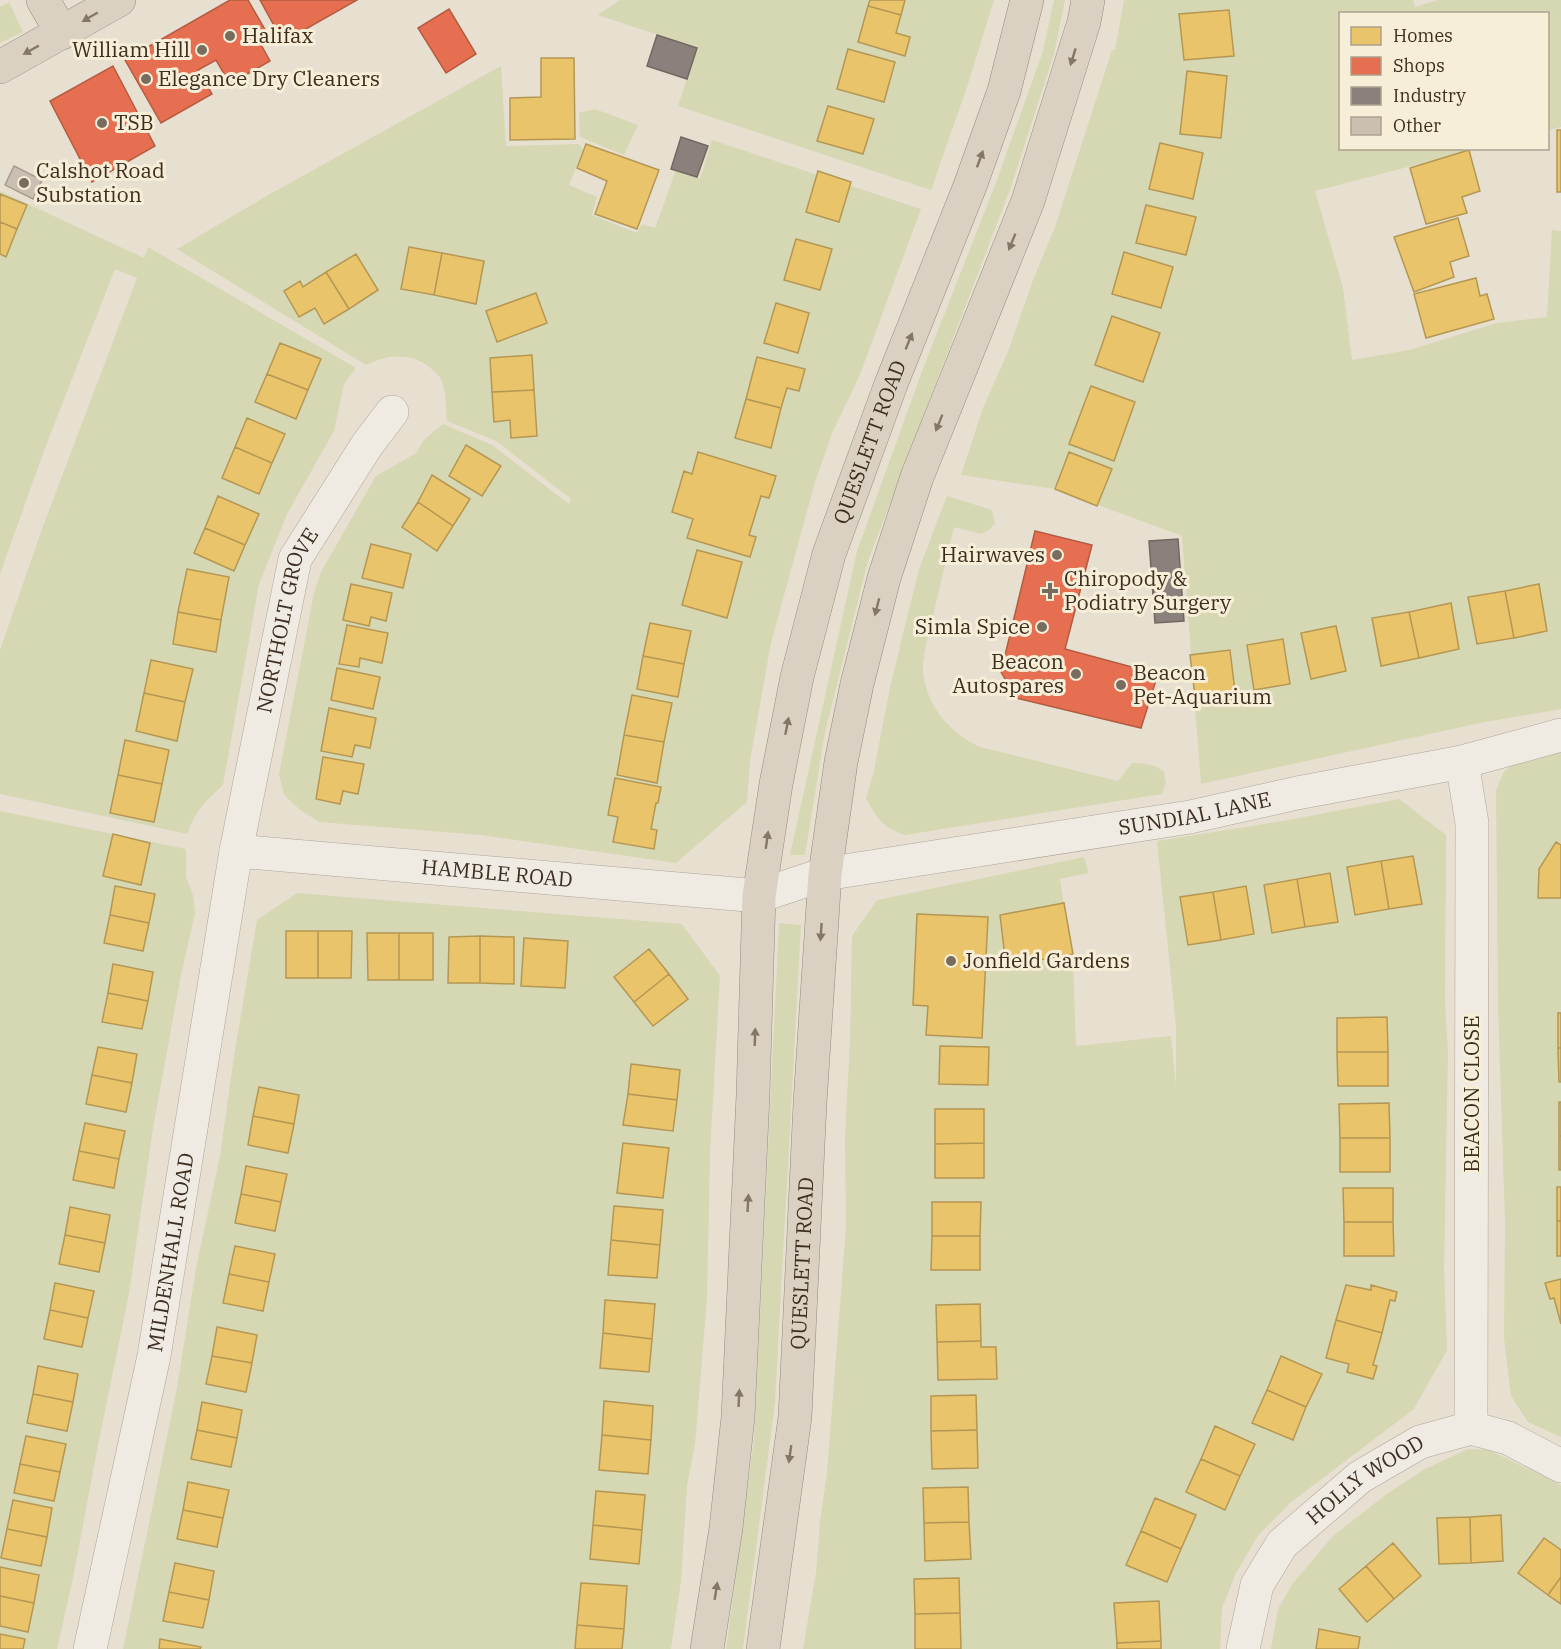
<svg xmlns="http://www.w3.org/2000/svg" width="1561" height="1649" font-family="'IBM Plex Serif',serif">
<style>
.green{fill:#d6d7b3}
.homes{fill:#e9c46a;stroke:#b59754;stroke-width:1.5}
.shops{fill:#e76f51;stroke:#b45c42;stroke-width:1.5}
.industry{fill:#8a817c;stroke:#736860;stroke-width:1.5}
.building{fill:#cbbfb2;stroke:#a89c90;stroke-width:1.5}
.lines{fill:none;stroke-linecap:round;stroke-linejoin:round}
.street-casing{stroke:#ada599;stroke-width:34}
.highway-casing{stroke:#928b80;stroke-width:34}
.street{stroke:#efebe3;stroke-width:33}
.highway{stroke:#dad1c2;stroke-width:33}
.oneway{fill:#847769}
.poi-dot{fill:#786c5e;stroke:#f7eed8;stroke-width:2}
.labels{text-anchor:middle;stroke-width:6;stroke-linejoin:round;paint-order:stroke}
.poi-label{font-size:21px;fill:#3d2e20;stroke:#f7eed8;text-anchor:start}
.street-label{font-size:21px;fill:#3d2e20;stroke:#f7eed8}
</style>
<rect width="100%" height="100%" fill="#e7e0d1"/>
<path class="green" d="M620 0H994L967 87 931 190 678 106 697 48 598 15Z
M1054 0H1065L1054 54 1011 187 868 561 825 732 805 855H790L857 551 924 366 997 180 1043 51Z
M1124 0H1413L1415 7 1438 0H1561V127L1548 130V14H1340V148L1477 149 1315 191 1343 288 1352 360 1409 350 1497 323 1547 317 1552 230 1561 231V709L1480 723 1201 784 1182 536 1055 489 961 475 983 408 1009 349 1033 280 1055 227 1112 50H1115Z
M9 2 23 32 0 43V7Z
M501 66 506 146 579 144 583 150 569 185 597 197 592 215 637 233 642 224 655 228 676 170 700 179 712 140 921 209 859 377 833 431 815 482 771 643 750 761 747 802 676 863 480 835 319 822 299 809 284 795 279 774 314 593 321 572 376 476 416 453 424 440 443 424 492 445 569 504 571 499 496 441 447 421C446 409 446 396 443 384 441 376 434 371 428 366 408 352 387 355 366 365L177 249 270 194Z
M595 109 638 125 624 155 580 137 579 113Z
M0 191 144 258 148 247 356 368 344 384 334 431 287 514 259 584 223 785C208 799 192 814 188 834L0 794V650L42 529 137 278 115 269 45 448 0 574Z
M947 496 992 510 995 523 989 530 981 534 954 527C947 556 940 586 933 616 929 636 920 659 924 679 930 711 953 734 980 747L1118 781 1132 763C1144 763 1153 764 1164 771L1166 783 1162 794 905 835C882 827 877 819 866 798L873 775 891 683 919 569Z
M1561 751V1437L1528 1422 1511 1396 1504 1339 1505 1221 1498 1005 1496 791 1503 773 1519 758Z
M1399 799 1446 835 1445 1003 1448 1051 1444 1270 1447 1350 1414 1409 1290 1503 1258 1536 1236 1573 1222 1608 1220 1649H803L816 1572 820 1521 827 1473 846 1227 845 1138 850 1040 852 936 877 900 1084 857 1089 873 1060 879 1073 963 1076 1046 1171 1036 1176 1086V1027L1157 841 1283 821Z
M0 811 186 849V877L193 895 195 913 181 975 153 1128 129 1294 98 1445 73 1578 57 1649H0Z
M297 893 682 924 720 976 710 1153 707 1299 695 1444 687 1486 681 1581 671 1649H123L177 1388 196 1268 220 1156 234 1056 257 920Z
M779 923 801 925 775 1402 743 1649H726L754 1439Z
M1468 1449 1489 1450 1561 1485V1649H1271L1278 1609 1293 1583 1333 1536 1388 1493 1425 1469Z"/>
<path class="homes" d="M870 0H905L901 15 868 6Z
M868 6 901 15 896 33 910 37 905 56 858 42Z
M1229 10 1234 56 1184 60 1179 14Z
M848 49 895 62 884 102 837 89Z
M541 58H574L575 139 510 140V98L541 97Z
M1187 71 1227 76 1221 138 1180 134Z
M828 106 874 119 863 154 817 141Z
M1557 130H1561V192H1557Z
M1160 143 1203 153 1193 199 1149 189Z
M586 144 659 170 637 229 595 214 607 181 577 168Z
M1469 150 1480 191 1462 197 1467 213 1426 224 1410 168Z
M818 171 851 182 839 222 806 212Z
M0 194 27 205 17 229 0 222Z
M1146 205 1196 217 1186 255 1136 243Z
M1458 218 1469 256 1450 262 1454 277 1414 292 1394 237Z
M0 222 17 229 6 257 0 254Z
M796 239 832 249 820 290 784 280Z
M409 247 442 253 434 295 401 289Z
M1124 252 1173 267 1161 308 1112 294Z
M442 253 484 261 476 304 434 295Z
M356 254 378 290 349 309 326 272Z
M326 272 349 309 324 324 315 308 299 317 284 291 300 281 303 287Z
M1476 278 1480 296 1487 294 1494 319 1426 338 1414 294Z
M536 293 547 323 497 342 486 311Z
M776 303 809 313 798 353 764 343Z
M1112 316 1160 333 1143 382 1095 365Z
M280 343 321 359 308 390 267 374Z
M532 355 534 390 492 392 490 358Z
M757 357 805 369 799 391 787 388 781 408 746 399Z
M267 374 308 390 296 419 255 402Z
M1091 386 1135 402 1114 461 1069 444Z
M534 390 537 436 511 438 510 420 494 422 492 392Z
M746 399 781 408 771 448 735 438Z
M247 418 285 434 272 463 235 447Z
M466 445 501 466 482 496 449 476Z
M235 447 272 463 259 494 222 478Z
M698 452 776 476 769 498 761 496 749 535 756 537 750 557 687 538 693 519 672 512 684 471 692 474Z
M1069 452 1112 469 1097 506 1055 489Z
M432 475 470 499 453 526 418 502Z
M218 496 259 514 245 545 205 528Z
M418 502 453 526 437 551 402 527Z
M205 528 245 545 234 571 194 553Z
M371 544 411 554 403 588 362 578Z
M697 550 742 562 727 618 682 605Z
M187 569 229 577 221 620 178 612Z
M351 584 392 593 386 621 371 617 369 626 343 620Z
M1539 584 1547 631 1514 638 1505 591Z
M1505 591 1514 638 1477 644 1468 597Z
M1451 603 1459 649 1419 658 1409 612Z
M178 612 221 620 216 652 173 644Z
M1409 612 1419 658 1381 666 1372 618Z
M650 623 691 631 684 664 643 656Z
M347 625 388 633 382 663 360 658 359 667 339 664Z
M1336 626 1346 671 1311 679 1301 633Z
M1283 639 1290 684 1254 690 1247 645Z
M1230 650 1236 700 1196 705 1190 655Z
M643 656 684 664 678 697 637 689Z
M151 660 193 669 185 702 144 693Z
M337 668 380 677 373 709 331 700Z
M144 693 185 702 177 741 136 731Z
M632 695 672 703 664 742 624 735Z
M329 708 376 718 370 748 355 745 352 757 321 751Z
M624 735 664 742 657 783 617 775Z
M125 740 169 750 162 784 118 775Z
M323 757 364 764 358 794 343 791 340 804 316 799Z
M118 775 162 784 154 822 110 813Z
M615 778 661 787 658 803H656L651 829 657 830 654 849 613 842 618 817 608 815Z
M113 834 150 843 141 885 103 876Z
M1556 842 1561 845V898H1538L1539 869Z
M1413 856 1422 904 1389 909 1381 861Z
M1381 861 1389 909 1355 915 1347 867Z
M1330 873 1338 922 1305 927 1297 879Z
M1297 879 1305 927 1272 933 1264 885Z
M115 886 155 894 149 923 110 915Z
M1246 886 1254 934 1221 940 1213 892Z
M1213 892 1221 940 1188 945 1180 897Z
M1064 903 1073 954 1006 966 1000 915Z
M917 914 988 917 982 1038 926 1035 928 1006 913 1005Z
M110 915 149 923 143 951 104 943Z
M286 931H318V978H286Z
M318 931H352L351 978H318Z
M367 933H399V980H368Z
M399 933H433V980H399Z
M480 936V983H448L449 937Z
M480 936 514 937V984L480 983Z
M524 938 568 941 565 988 521 986Z
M649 949 669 974 634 1002 614 977Z
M113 964 153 972 148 1001 108 993Z
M669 974 688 999 653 1026 634 1002Z
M108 993 148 1001 142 1029 102 1022Z
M1558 1013H1561V1048H1558Z
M1387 1017 1388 1052H1337V1018Z
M940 1046 989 1047 988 1085 939 1084Z
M98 1047 137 1054 132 1083 92 1075Z
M1558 1048H1561V1082H1559Z
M1337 1052H1388V1086H1338Z
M631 1064 680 1070 677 1100 628 1094Z
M92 1075 132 1083 126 1112 86 1104Z
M259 1087 299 1095 294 1124 253 1116Z
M628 1094 677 1100 673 1131 623 1125Z
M1559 1102H1561V1136H1559Z
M1389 1103 1390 1138H1340L1339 1104Z
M935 1109H984V1143L935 1144Z
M253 1116 294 1124 288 1153 248 1145Z
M85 1123 125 1131 119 1159 79 1151Z
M1559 1136H1561V1170H1559Z
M1340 1138H1390V1172H1340Z
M623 1143 669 1148 663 1198 617 1193Z
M984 1143V1178H935V1144Z
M79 1151 119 1159 114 1188 73 1180Z
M246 1166 287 1174 281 1202 241 1194Z
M1557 1187H1561V1221H1557Z
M1343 1188H1393V1222H1344Z
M241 1194 281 1202 275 1231 235 1223Z
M932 1202H981L980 1236H932Z
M614 1206 663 1210 660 1245 611 1240Z
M70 1207 110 1215 105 1243 65 1235Z
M1557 1221H1561V1256H1557Z
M1344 1222H1393L1394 1256H1344Z
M65 1235 105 1243 99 1272 59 1264Z
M932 1236H980V1270H931Z
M611 1240 660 1245 657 1278 608 1275Z
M235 1246 275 1254 269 1282 229 1274Z
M229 1274 269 1282 263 1311 223 1303Z
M1561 1279V1324L1554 1298 1550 1299 1545 1283Z
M55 1283 94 1291 88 1318 50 1310Z
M1346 1285 1371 1290V1285L1397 1292 1395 1301 1390 1300 1382 1333 1336 1320Z
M605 1300 655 1304 652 1339 603 1333Z
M980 1304 981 1341 937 1342 936 1305Z
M50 1310 88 1318 82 1347 44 1339Z
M1336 1320 1382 1333 1373 1365 1377 1366 1373 1379 1347 1372 1349 1364 1326 1358Z
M217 1327 257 1335 252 1363 212 1356Z
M603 1333 652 1339 649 1372 600 1368Z
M981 1341V1347H996L997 1379 938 1380 937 1342Z
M212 1356 252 1363 246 1392 206 1384Z
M1281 1356 1322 1374 1306 1407 1267 1390Z
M38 1366 78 1374 73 1402 33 1394Z
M1267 1390 1306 1407 1293 1440 1252 1423Z
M33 1394 73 1402 67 1431 27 1423Z
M976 1395 977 1430 931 1431V1396Z
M604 1401 653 1406 651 1440 602 1435Z
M202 1402 242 1410 237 1438 197 1430Z
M1215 1426 1255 1444 1240 1476 1201 1459Z
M197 1430 237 1438 231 1467 191 1459Z
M977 1430 978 1468 932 1469 931 1431Z
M602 1435 651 1440 648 1474 599 1470Z
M26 1436 66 1444 60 1472 20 1464Z
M1201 1459 1240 1476 1225 1510 1186 1492Z
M20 1464 60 1472 54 1501 14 1493Z
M188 1482 229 1490 223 1518 183 1510Z
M968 1487 969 1522 924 1523 923 1488Z
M596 1491 645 1495 642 1530 593 1525Z
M1155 1498 1196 1515 1181 1549 1141 1531Z
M13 1500 52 1508 47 1537 7 1529Z
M183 1510 223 1518 217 1547 177 1539Z
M1501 1515 1503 1561 1471 1563 1470 1517Z
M1470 1517 1471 1563 1439 1564 1437 1518Z
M969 1522 971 1559 925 1561 924 1523Z
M593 1525 642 1530 639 1564 590 1559Z
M7 1529 47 1537 41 1566 1 1558Z
M1141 1531 1181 1549 1167 1582 1126 1565Z
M1544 1538 1561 1550V1577L1548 1595 1518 1573Z
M1393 1543 1421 1576 1394 1599 1366 1566Z
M175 1563 214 1571 209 1600 169 1592Z
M1366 1566 1394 1599 1367 1622 1339 1589Z
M0 1567 39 1575 34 1603 0 1596Z
M1561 1577V1604L1548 1595Z
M959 1578 960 1613 915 1614 914 1579Z
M581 1583 627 1586 624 1629 577 1625Z
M169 1592 209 1600 203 1628 163 1621Z
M0 1596 34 1603 28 1632 0 1626Z
M1159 1601 1161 1641 1117 1643 1114 1603Z
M960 1613 961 1649H915V1614Z
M577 1625 624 1629 622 1649H575Z
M1319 1629 1360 1637 1358 1649H1316Z
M0 1634 25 1639 23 1649H0Z
M160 1639 201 1647 200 1649H159Z
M1161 1641V1649H1117V1643Z"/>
<path class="shops" d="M230 0H248L267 33 258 39 270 61 230 84 216 60 198 70 212 94 161 123 125 60Z
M260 0H357L283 42Z
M449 9 476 54 446 73 418 28Z
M113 66 155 146 92 182 50 101Z
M1035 531 1092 545 1065 649 1158 674 1141 728 1016 698 1001 672Z"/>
<path class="industry" d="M657 35 697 48 687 79 647 66Z
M681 137 708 146 697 177 671 169Z
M1178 539 1184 621 1155 623 1149 541Z"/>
<path class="building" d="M14 166 42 180 33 199 5 185Z"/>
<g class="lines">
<g class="street-casing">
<g id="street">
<path d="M1462 762 1472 823 1471 1428"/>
<path id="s1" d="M236 851 759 896 825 874 1190 817 1297 793 1462 762 1561 735"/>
<path id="s2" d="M90 1649 154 1356 236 851 295 559 367 445 392 412"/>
<path id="s3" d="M1243 1649 1257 1585 1282 1544 1360 1477 1420 1442 1471 1428 1508 1438 1561 1466"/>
</g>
</g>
<g class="highway-casing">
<g id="highway">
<path d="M43 0 62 33"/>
<path d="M0 67 119 0"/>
<path id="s4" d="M707 1649 726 1528 738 1417 753 1095 759 896 776 784 797 677 829 554 891 384 970 186 1004 91 1027 0"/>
<path id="s5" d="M763 1649 795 1417 810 1103 825 874 841 762 857 684 884 578 917 477 1028 201 1084 22 1088 0"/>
</g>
</g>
<use href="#street" class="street"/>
<use href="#highway" class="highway"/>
</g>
<defs><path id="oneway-solid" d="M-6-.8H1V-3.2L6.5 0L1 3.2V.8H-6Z" transform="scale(1.5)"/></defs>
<g class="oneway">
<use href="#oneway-solid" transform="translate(90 17) rotate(150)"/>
<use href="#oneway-solid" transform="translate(31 50) rotate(151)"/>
<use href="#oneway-solid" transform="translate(1073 57) rotate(107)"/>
<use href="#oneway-solid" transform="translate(980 159) rotate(-70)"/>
<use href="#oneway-solid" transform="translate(1012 242) rotate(112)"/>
<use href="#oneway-solid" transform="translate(909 341) rotate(-68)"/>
<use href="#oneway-solid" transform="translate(939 423) rotate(112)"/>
<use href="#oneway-solid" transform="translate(877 607) rotate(104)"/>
<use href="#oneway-solid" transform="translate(787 726) rotate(-79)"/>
<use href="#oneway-solid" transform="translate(767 840) rotate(-82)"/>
<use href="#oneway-solid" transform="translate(821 932) rotate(94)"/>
<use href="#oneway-solid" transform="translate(755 1037) rotate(-88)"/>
<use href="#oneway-solid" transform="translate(748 1203) rotate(-87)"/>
<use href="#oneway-solid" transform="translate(739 1398) rotate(-87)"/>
<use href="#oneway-solid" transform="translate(790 1454) rotate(98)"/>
<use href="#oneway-solid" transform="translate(716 1591) rotate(-81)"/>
</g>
<g class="poi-dot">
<circle cx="230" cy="36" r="6"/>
<circle cx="202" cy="50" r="6"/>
<circle cx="146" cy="79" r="6"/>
<circle cx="102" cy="123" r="6"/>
<circle cx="24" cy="183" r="6"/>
<circle cx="1057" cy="555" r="6"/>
<path d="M1047 582h6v6h6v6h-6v6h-6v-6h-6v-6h6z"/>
<circle cx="1042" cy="627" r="6"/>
<circle cx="1076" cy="674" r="6"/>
<circle cx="1121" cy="685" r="6"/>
<circle cx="951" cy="961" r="6"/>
</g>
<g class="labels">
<g class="poi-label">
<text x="242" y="43">Halifax</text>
<text x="190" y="57" text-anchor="end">William Hill</text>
<text x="158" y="86">Elegance Dry Cleaners</text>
<text x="114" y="130">TSB</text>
<text x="36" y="178">Calshot Road<tspan x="36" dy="24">Substation</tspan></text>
<text x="1045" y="562" text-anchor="end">Hairwaves</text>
<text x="1064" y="586">Chiropody &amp;<tspan x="1064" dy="24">Podiatry Surgery</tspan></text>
<text x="1030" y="634" text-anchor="end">Simla Spice</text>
<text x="1064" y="669" text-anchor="end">Beacon<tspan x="1064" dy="24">Autospares</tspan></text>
<text x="1133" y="680">Beacon<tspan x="1133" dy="24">Pet-Aquarium</tspan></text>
<text x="963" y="968">Jonfield Gardens</text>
</g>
<g class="street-label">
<text dy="7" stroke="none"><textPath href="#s4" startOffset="1224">QUESLETT ROAD</textPath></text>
<text dy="7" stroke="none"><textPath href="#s2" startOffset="1048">NORTHOLT GROVE</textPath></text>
<text dy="7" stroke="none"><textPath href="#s1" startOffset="969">SUNDIAL LANE</textPath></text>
<text dy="7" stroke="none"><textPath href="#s1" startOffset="262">HAMBLE ROAD</textPath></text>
<text transform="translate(1472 1094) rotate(-90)" y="7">BEACON CLOSE</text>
<text dy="7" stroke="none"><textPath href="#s2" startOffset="405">MILDENHALL ROAD</textPath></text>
<text dy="7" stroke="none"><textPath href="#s5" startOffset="388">QUESLETT ROAD</textPath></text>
<text dy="7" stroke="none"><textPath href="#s3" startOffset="219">HOLLY WOOD</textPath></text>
</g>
</g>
<rect x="1339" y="12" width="210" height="138" fill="#f7eed8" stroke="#ada18e" stroke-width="1.5"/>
<rect x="1351" y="27" width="30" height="18" fill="#e9c46a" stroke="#ada18e" stroke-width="1.5"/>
<text x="1393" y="42" font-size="18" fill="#3d2e20">Homes</text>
<rect x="1351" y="57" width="30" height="18" fill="#e76f51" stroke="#ada18e" stroke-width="1.5"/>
<text x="1393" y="72" font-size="18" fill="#3d2e20">Shops</text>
<rect x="1351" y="87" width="30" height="18" fill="#8a817c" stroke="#ada18e" stroke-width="1.5"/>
<text x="1393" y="102" font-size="18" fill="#3d2e20">Industry</text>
<rect x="1351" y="117" width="30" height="18" fill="#cbbfb2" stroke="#ada18e" stroke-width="1.5"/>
<text x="1393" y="132" font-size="18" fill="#3d2e20">Other</text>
</svg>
